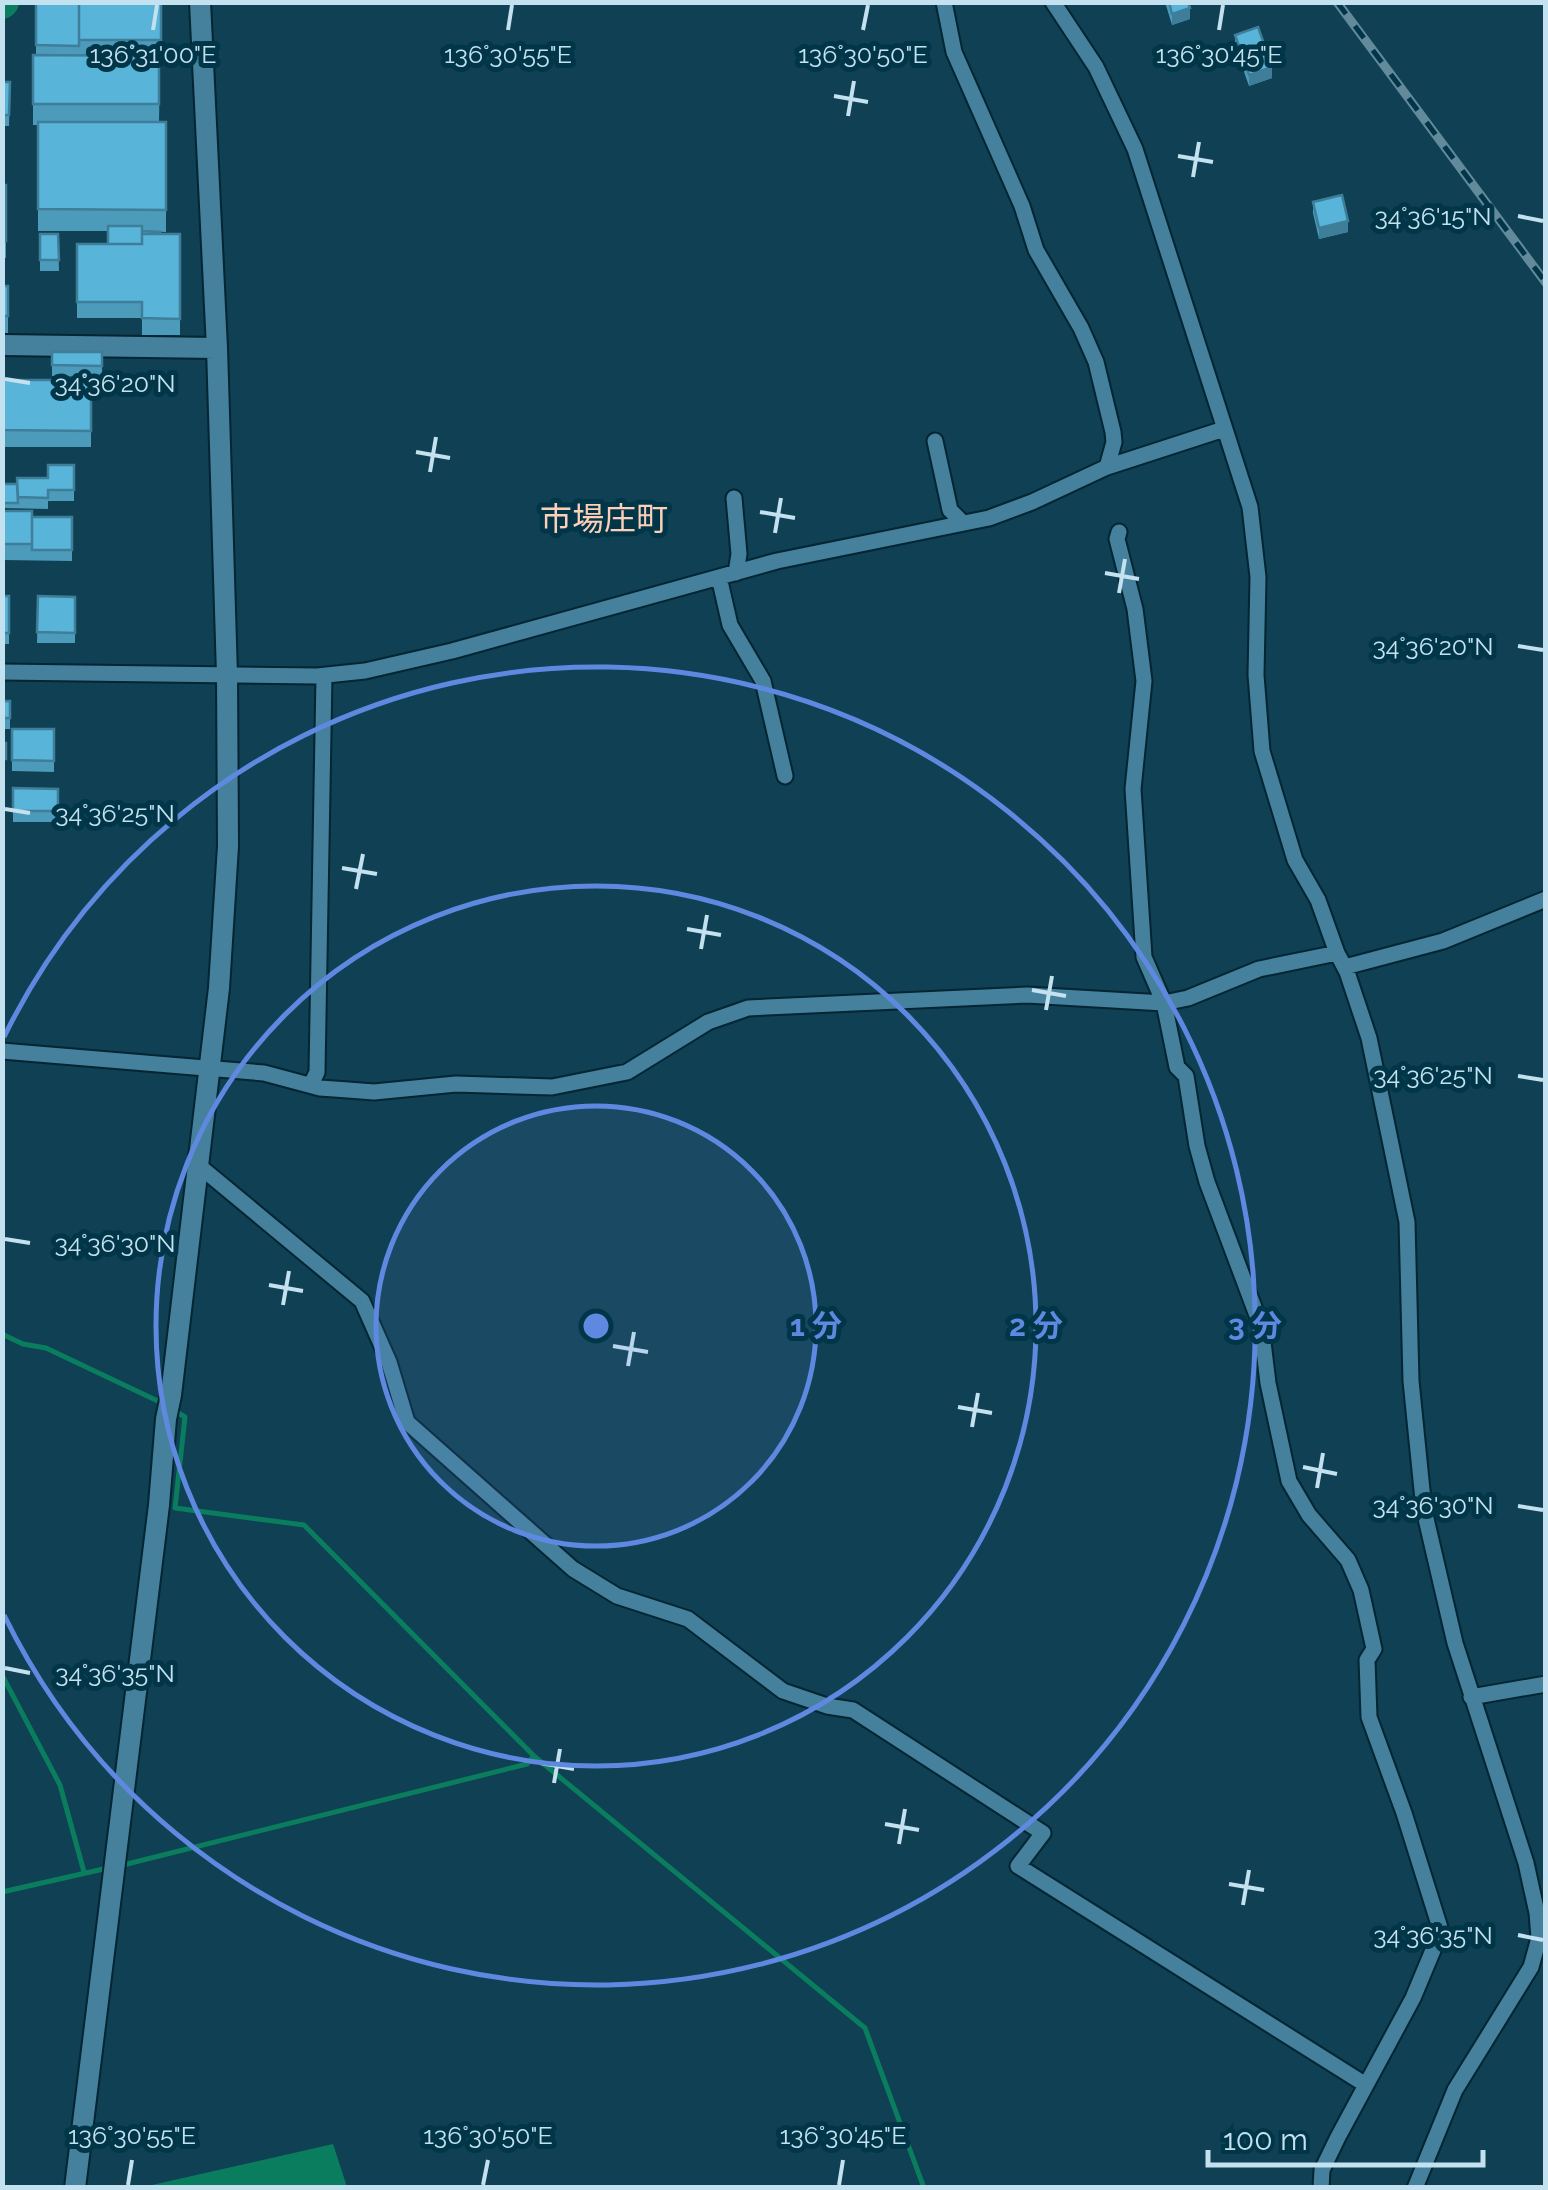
<svg xmlns="http://www.w3.org/2000/svg" width="1548" height="2190" font-family="Raleway,'Noto Sans JP',sans-serif">
<style>
.water{fill:#0b7d5f}
.lines{fill:none;stroke-linecap:round;stroke-linejoin:round}
.stream{stroke:#0b7d5f;stroke-width:5}
.river{stroke:#0b7d5f;stroke-width:32}
.minor-casing{stroke:#042532;stroke-width:19}
.tertiary-casing{stroke:#042532;stroke-width:24}
.minor{stroke:#45819c;stroke-width:15}
.tertiary{stroke:#45819c;stroke-width:20}
.rail-casing{stroke:#628a9b;stroke-width:9}
.rail{stroke:#013548;stroke-width:5;stroke-dasharray:15;stroke-linecap:butt}
.wall{fill:#4d9bbb}
.shaded-wall{fill:#3e7e99}
.building{fill:#59b4da;stroke:#3e7e99;stroke-width:2.5}
.ticks{fill:none;stroke:#c3e1ef;stroke-width:4}
.ring{fill:none;stroke:#5f89e1;stroke-width:5}
.labels{text-anchor:middle;stroke-width:10;stroke-linejoin:round;paint-order:stroke}
.quarter-label{font-size:32px;fill:#fdcfb8;stroke:#013548}
.ticks-label{font-size:25px;text-anchor:middle;fill:#c3e1ef;stroke:#013548;stroke-width:10;stroke-linejoin:round;paint-order:stroke}
.centre{fill:#5f89e1;stroke:#013548;stroke-width:5}
.ring-label{font-size:30px;text-anchor:middle;font-weight:bold;fill:#5f89e1;stroke:#013548;stroke-width:10;stroke-linejoin:round;paint-order:stroke}
</style>
<rect width="100%" height="100%" fill="#0f4053"/>
<path class="water" d="M333 2144 347 2187H143Z"/>
<g class="lines">
<path class="stream" d="M2 1334 23 1344 46 1348 162 1403
M172 1409 185 1417 175 1508 304 1525 534 1756 865 2028 924 2188
M2 1675 60 1785 84 1872
M119 1866 527 1764 534 1756
M2 1892 108 1868"/>
<path class="river" d="M2 3 3 2"/>
<g class="minor-casing">
<path id="minor" d="M944 2 954 52 1022 206 1036 250 1081 328 1096 362 1113 432 1114 442 1107 467
M1053 2 1096 67 1135 149 1250 507 1258 577 1256 675 1262 751 1295 860 1318 900 1337 953 1347 972 1369 1038 1407 1222 1411 1381 1424 1510 1455 1643 1526 1863 1537 1913 1539 1938 1531 1967 1455 2090 1415 2188
M935 441 950 510 962 522
M734 498 739 554 736 573
M1119 532 1117 539 1135 609 1144 681 1133 789 1144 957 1164 1003 1177 1067 1186 1076 1197 1146 1207 1182 1261 1326 1268 1383 1289 1481 1309 1515 1348 1560 1361 1590 1374 1649 1367 1660 1369 1717 1404 1813 1441 1931 1413 1998 1338 2137 1322 2170 1321 2188
M719 577 730 625 763 681 785 776
M2 672 317 676 365 671 452 651 777 561 989 518 1032 502 1107 467 1224 429
M1345 967 1443 941 1546 899
M2 1051 264 1073 320 1088 348 1090 374 1092 456 1084 552 1087 627 1072 708 1022 748 1008 1027 995 1164 1003 1188 998 1259 969 1337 953
M311 1085 317 1072 324 676
M198 1165 362 1301 389 1362 407 1422 573 1569 617 1596 688 1619 783 1691 827 1706 853 1710 1043 1833 1018 1866 1366 2085
M1471 1697 1546 1684"/>
</g>
<g class="tertiary-casing">
<path id="tertiary" d="M2 345 217 348
M75 2188 159 1505 166 1419 171 1395 219 988 228 846 227 675 217 348 200 2"/>
</g>
<use href="#minor" class="minor"/>
<use href="#tertiary" class="tertiary"/>
<g class="rail-casing">
<path id="rail" d="M1337 2 1546 283"/>
</g>
<use href="#rail" class="rail"/>
</g>
<path class="wall" d="M36 2H161L159 122H166V232L142 231 160 234H180V335H142V318H77V244H108V231H38V125H33V55H36Z
M1165 2H1188L1190 19 1172 25Z
M1235 35 1272 78 1249 86 1235 46Z
M2 82H10L9 126H2Z
M2 185H6V258H2Z
M1313 202 1348 232 1319 239 1313 213Z
M40 234H58L59 271H40Z
M2 286H8V333H2Z
M52 352H102V377L52 376Z
M2 380H91V447H2Z
M74 465V501H48V509L2 508V484H17L48 478Z
M2 511 32 517H72V561L2 560Z
M2 596H9V644H2Z
M38 596 75 597V643H37Z
M2 701H10V729H2Z
M12 729H54V772L12 771Z
M13 788 58 789V822H13Z"/>
<path class="shaded-wall" d="M1190 8V19L1172 25V14Z
M1272 67V78L1249 86V75Z
M1348 221V232L1319 239V228Z"/>
<path class="building" d="M36 2H79V46L36 45Z
M79 2H161V40H79Z
M1169 2H1188L1190 8 1172 14Z
M1258 27 1272 67 1249 75 1235 35Z
M33 55 159 56V104H33Z
M2 82H10L9 115H2Z
M38 122H166V210L38 209Z
M2 185H6V241H2Z
M1342 195 1348 221 1319 228 1313 202Z
M108 226H142V244H108Z
M142 231 160 232V234H142Z
M40 234H58L59 260H40Z
M142 234H180V319L142 318V302H77V244H142Z
M2 286H8V316H2Z
M52 352H102V366L52 365Z
M2 380H91V431L2 430Z
M48 465H74V490H48V498L18 497 17 478H48Z
M2 484H17L18 503H2Z
M2 511H32V544H2Z
M32 517H72V550H32Z
M2 596H9V633H2Z
M38 596 75 597V633L37 632Z
M2 701H10V718H2Z
M12 729H54V761L12 760Z
M2 743H6V759H2Z
M13 788 58 789V811H13Z"/>
<path class="ticks" d="M153 30 157 5M508 30 512 5M863 30 868 5M1219 30 1223 5M834 96 868 102M848 116 854 81M1178 156 1213 162M1193 177 1199 142M1518 216 1543 221M5 379 30 383M416 452 450 458M430 472 436 437M760 512 795 518M775 533 781 498M1105 573 1139 579M1119 593 1125 559M1518 646 1543 650M5 809 30 813M342 868 377 874M356 889 363 854M687 929 721 935M701 949 707 915M1032 990 1066 996M1046 1010 1052 976M1518 1076 1543 1080M5 1239 30 1243M269 1285 303 1291M283 1305 289 1271M613 1346 648 1352M628 1366 634 1332M958 1407 992 1413M972 1427 978 1393M1303 1467 1337 1474M1317 1488 1323 1453M1518 1506 1543 1510M5 1668 30 1673M540 1763 574 1769M554 1783 560 1749M885 1824 919 1830M899 1844 905 1809M1229 1884 1264 1890M1243 1905 1249 1870M1518 1935 1543 1940M128 2185 132 2160M483 2185 488 2160M839 2185 843 2160"/>
<circle cx="596" cy="1326" r="220" fill="#5f89e1" fill-opacity=".12"/>
<g class="ring">
<circle cx="596" cy="1326" r="220"/>
<circle cx="596" cy="1326" r="440"/>
<path d="M4 1037A659 659 0 1 1 4 1615"/>
</g>
<g class="labels">
<g class="quarter-label">
<text x="604" y="530">市場庄町</text>
</g>
</g>
<g class="ticks-label">
<text x="153" y="63">136°31'00"E</text>
<text x="508" y="63">136°30'55"E</text>
<text x="863" y="63">136°30'50"E</text>
<text x="1219" y="63">136°30'45"E</text>
<text x="1433" y="225">34°36'15"N</text>
<text x="115" y="392">34°36'20"N</text>
<text x="1433" y="655">34°36'20"N</text>
<text x="115" y="822">34°36'25"N</text>
<text x="1433" y="1084">34°36'25"N</text>
<text x="115" y="1252">34°36'30"N</text>
<text x="1433" y="1514">34°36'30"N</text>
<text x="115" y="1682">34°36'35"N</text>
<text x="1433" y="1944">34°36'35"N</text>
<text x="132" y="2144">136°30'55"E</text>
<text x="488" y="2144">136°30'50"E</text>
<text x="843" y="2144">136°30'45"E</text>
</g>
<circle cx="596" cy="1326" r="15" class="centre"/>
<g class="ring-label">
<text x="816" y="1336">1 分</text>
<text x="1036" y="1336">2 分</text>
<text x="1255" y="1336">3 分</text>
</g>
<rect width="1548" height="2190" fill="none" stroke="#c3e1ef" stroke-width="10"/>
<path d="M1208 2150v15h275v-15" fill="none" stroke="#c3e1ef" stroke-width="5"/>
<text x="1223" y="2150" font-size="30" fill="#c3e1ef" stroke="#013548" stroke-width="8" paint-order="stroke">100 m</text>
</svg>
